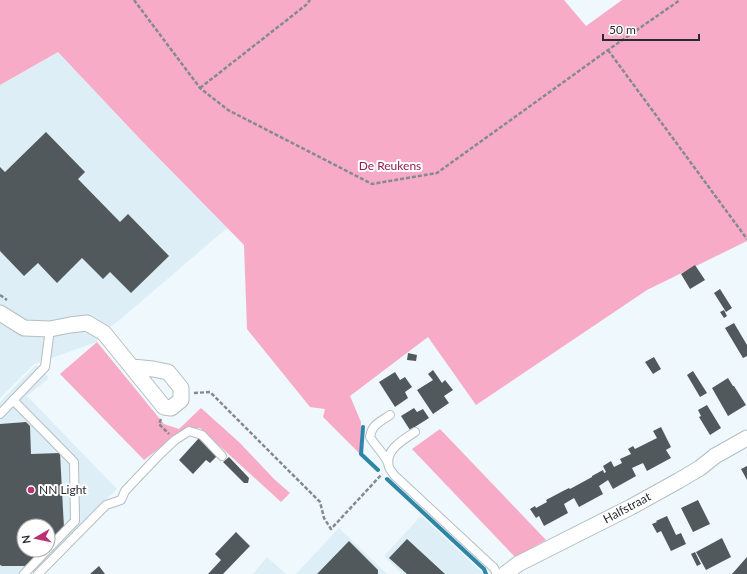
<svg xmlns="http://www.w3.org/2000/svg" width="747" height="574" font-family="Lato,sans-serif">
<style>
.built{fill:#ddeef6;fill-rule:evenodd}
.green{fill:#f8abc7}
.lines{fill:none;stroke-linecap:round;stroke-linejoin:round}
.stream{stroke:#2f85a7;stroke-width:4}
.building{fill:#52595d}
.lane-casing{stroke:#b5bec2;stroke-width:10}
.street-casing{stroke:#b5bec2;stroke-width:17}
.path{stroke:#848a8d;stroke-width:2.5;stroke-dasharray:4 2;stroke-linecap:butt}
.lane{stroke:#fff;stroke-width:8}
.street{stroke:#fff;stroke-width:15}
.poi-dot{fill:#b93172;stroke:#fff;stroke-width:1.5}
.labels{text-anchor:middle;stroke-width:4;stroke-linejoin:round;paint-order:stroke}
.park-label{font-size:12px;fill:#8e1e55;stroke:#fff}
.poi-label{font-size:12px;fill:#282b2d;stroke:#fff;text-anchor:start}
.street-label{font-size:12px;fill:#282b2d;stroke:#fff}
</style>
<rect width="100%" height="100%" fill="#eff8fc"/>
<path class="built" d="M58 52 140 139 227 228 122 318 98 336 97 342 34 364 0 398V85Z
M36 365 49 378 27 396 117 489 30 574H0V402ZM24 526H48V550H24Z
M421 516 484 574H402L384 556Z
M339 528 387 574H296Z
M267 557 286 574H253Z"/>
<path class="green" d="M0 0H564L586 26 622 0H747V241L647 290 476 405 428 337 350 396 361 422 360 454 323 417 325 409 310 407 247 329 244 245 140 139 58 52 0 85Z
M97 342 164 424 179 429 201 408 240 443 274 479 290 493 281 502 200 428 184 429 144 460 60 374Z
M440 429 546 540 515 557 412 449Z"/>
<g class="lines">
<path class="stream" d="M363 427 361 454 378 470
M387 479 484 569 486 574"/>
</g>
<path class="building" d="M46 132 85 172 78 179 120 222 128 214 169 256 131 293 110 272 103 279 82 258 57 283 38 263 24 276 0 251V167L5 172Z
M695 265 705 280 690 289 681 274Z
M720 289 732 308 726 312 714 293Z
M724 310 727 316 724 318 720 312Z
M734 323 747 345V356L743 358 725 328Z
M408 353 417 355 416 361 407 360Z
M654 357 661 369 653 374 645 362Z
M433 370 442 383 445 380 453 390 444 396 449 403 433 414 417 390 433 380 428 374Z
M693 371 707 393 700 397 687 375Z
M395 372 400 380 405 377 412 387 405 392 408 398 395 407 379 382Z
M728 378 733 386H734L746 405 728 416 712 388Z
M707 405 721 428 710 435 699 417 701 416 698 410Z
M414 408 417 412 423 409 429 418 410 430 401 416Z
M26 422 30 426 31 454 60 453 64 528 48 544V526H24V550H42L26 566H2L0 565V424Z
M661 427 671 447 666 450 671 458 647 471 643 463 632 468 636 476 613 489 608 480 599 486 603 494 579 507 574 498 564 504 568 513 544 526 539 516 536 518 530 509 535 506 536 508 547 502 546 500 563 491 569 488 570 489 592 477V476L603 470 604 473 606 472 603 466 611 461 614 467 622 463 620 459 631 454 628 449 633 446 635 449 657 438 653 431Z
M199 438 217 456 210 463 206 460 193 474 179 460Z
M229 457 249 478 248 483H244L223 462Z
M747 466V480L741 469Z
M698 500 710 524 693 532 681 508Z
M667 516 676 535 681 533 686 544 671 551 661 531 657 533 652 524 657 522 656 521Z
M236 532 250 546 223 574H208L221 560 215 554Z
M722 538 731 557 706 570 696 552Z
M407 539 445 574H407L389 558Z
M349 541 378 570V574H317Z
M695 552 701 564 697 566 691 554Z
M747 557V574H732Z
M99 566 105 574H90Z"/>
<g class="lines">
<g class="lane-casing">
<path id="lane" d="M13 400 74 462 75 521 48 549
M0 414 45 367 50 329
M415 432C403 440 384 450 389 467 390 470 393 473 394 475L494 568 497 574
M388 463C384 453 376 447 370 437 372 424 380 422 390 415
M24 574 47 550
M38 574 106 505 121 500 125 491 160 454 175 440 189 431 202 435 222 456"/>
</g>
<g class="street-casing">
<path id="street" d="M0 313 24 328 50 329 70 325 87 323 104 333 164 407 171 408 181 400V388L168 372 153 369 132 367
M505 574 518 564 631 507 678 481 700 468 715 456 747 438"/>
</g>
<path class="path" d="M134 0 200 88 228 110 372 184 437 173 608 50 680 0
M608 50 747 239
M200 88 306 5 310 0
M0 295 7 300
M194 393 210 392 320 502 324 518 331 529 382 474
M161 419 159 424 169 434"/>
<use href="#lane" class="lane"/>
<use href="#street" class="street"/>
</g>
<circle class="poi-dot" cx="31" cy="490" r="4"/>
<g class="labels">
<g class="park-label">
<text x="390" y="170">De Reukens</text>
</g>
<g class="poi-label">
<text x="39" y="494">NN Light</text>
</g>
<g class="street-label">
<text transform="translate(627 508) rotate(-28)" y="4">Halfstraat</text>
</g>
</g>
<g transform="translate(36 538) rotate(261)"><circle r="19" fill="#ffffff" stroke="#a9aaab"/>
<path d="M0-3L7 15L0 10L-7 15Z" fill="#b93172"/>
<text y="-6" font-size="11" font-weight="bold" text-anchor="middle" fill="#282b2d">N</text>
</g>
<path d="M603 34v6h96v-6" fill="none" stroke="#282b2d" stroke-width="2"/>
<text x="609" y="34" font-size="12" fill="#282b2d" stroke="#ffffff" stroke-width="3" paint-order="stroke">50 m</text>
</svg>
